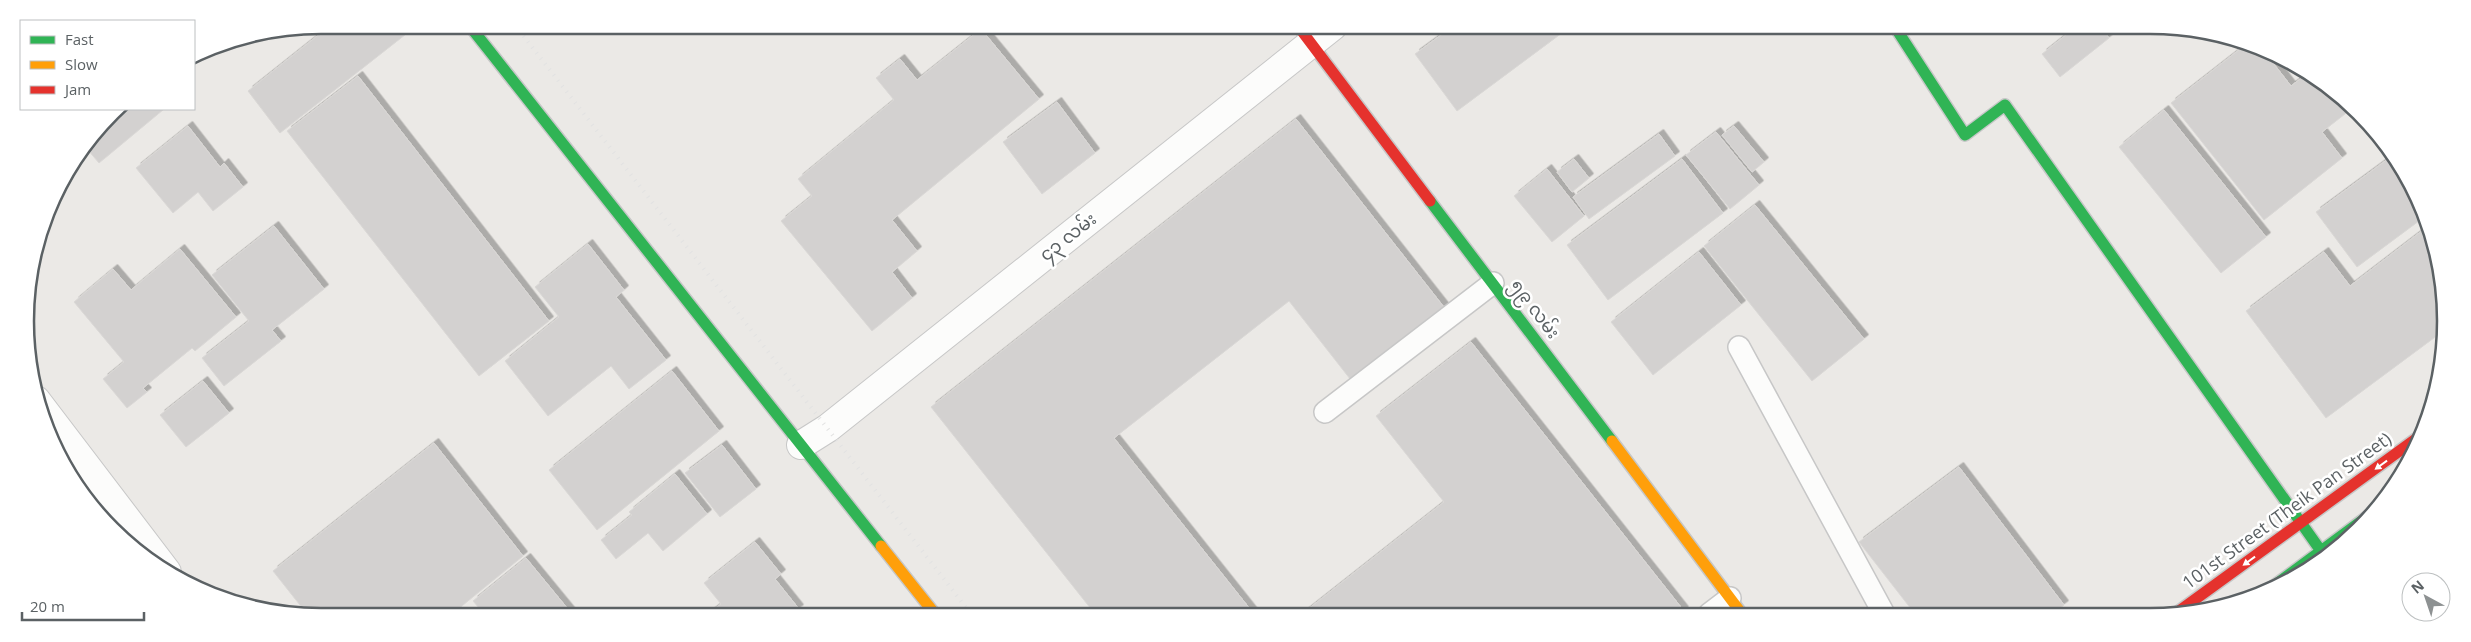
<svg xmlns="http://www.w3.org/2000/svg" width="2471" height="642" font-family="'Open Sans','Noto Sans Myanmar',sans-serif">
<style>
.building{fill:#d3d1d0;stroke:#dad8d6;filter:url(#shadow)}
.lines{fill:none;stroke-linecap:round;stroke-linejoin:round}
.lane-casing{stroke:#c7c7c7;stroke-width:24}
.street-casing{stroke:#c7c7c7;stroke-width:30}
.fast-casing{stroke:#c6c7c7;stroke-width:14}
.slow-casing{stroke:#c6c7c7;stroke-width:14}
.jam-casing{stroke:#c6c7c7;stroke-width:14}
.lane{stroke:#fcfcfb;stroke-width:21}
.street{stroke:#fcfcfb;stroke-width:28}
.fast{stroke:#30b455;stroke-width:11}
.slow{stroke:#ff9f0a;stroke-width:11}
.jam{stroke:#e5322d;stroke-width:11}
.rail{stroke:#e2e2e2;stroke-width:4;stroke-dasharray:1 6;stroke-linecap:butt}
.oneway{fill:#fff}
.labels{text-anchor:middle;stroke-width:5;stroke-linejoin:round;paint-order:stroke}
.street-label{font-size:18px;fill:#5b6164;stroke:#fff}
.rim{fill:none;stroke:#5b6164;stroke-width:2.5}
</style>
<defs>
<filter id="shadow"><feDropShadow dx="4.5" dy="-4.5" stdDeviation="0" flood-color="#0004"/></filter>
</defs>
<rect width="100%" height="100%" fill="#ebe9e6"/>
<path class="building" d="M331 25H414L415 27 280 133 248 91Z
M1452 27H1570L1457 111 1415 54Z
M2040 27H2054L2046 35Z
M2076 27H2101L2109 38 2060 77 2042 54Z
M2169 28H2180L2173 33Z
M981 29 1039 99 892 220 917 251 892 272 912 298 872 331 781 221 812 196 798 179 894 100 876 78 900 59 917 80Z
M2244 46 2266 54 2291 86 2308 73 2350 110 2322 132 2342 158 2264 220 2171 103Z
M358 76 549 321 479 376 287 131Z
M1057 102 1095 153 1042 194 1003 142Z
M118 109H164L99 163 87 149Z
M2164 110 2266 237 2221 273 2119 147Z
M1296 119 1447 311 1354 384 1289 301 1114 438 1254 614H1095L931 407Z
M188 126 220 167 224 163 243 187 213 211 198 192 173 213 136 168Z
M1734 126 1764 162 1752 172 1722 135Z
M1716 132 1759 185 1730 209 1686 155Z
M1659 134 1675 156 1589 219 1573 197Z
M2392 156 2423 218 2357 267 2316 212Z
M1574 159 1589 178 1572 192 1557 172Z
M1682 159 1723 213 1608 300 1567 245Z
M1547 169 1584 216 1552 242 1514 196Z
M1755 205 1864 339 1812 381 1704 246Z
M274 226 324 289 272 330 281 341 224 386 202 358 249 321 212 275Z
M2427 227 2436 245 2442 332 2326 418 2246 311 2324 252 2350 286Z
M588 244 624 290 616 297 666 360 629 389 611 366 548 416 505 361 559 317 535 287Z
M180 249 236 317 195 351 192 348 143 388 147 392 127 408 103 379 124 362 74 302 113 269 131 290Z
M1699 252 1741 305 1653 375 1611 322Z
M1471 342 1684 611 1679 614H1302L1444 502 1376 416Z
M672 371 719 431 597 530 549 470Z
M203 381 229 413 186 447 160 415Z
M434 443 523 556 452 614H307L273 571Z
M722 445 756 489 720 517 685 473Z
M1959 467 2064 605 2052 614H1915L1859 542Z
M675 474 707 514 663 551 648 533 616 559 601 540 632 515 629 512Z
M755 542 781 574 775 579 799 609 792 614H708L721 604 704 583Z
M526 558 572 614H484L473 601Z"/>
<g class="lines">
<g class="lane-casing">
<path id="lane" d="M1739 347 1884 614
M1325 412 1493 283
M1709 614 1730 598"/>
</g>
<g class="street-casing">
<path id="street" d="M36 400 167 572
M801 445 828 428 1333 26"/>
</g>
<g class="fast-casing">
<path id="fast" d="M469 25 881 546
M1895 27 1965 135 2005 105 2321 551
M1430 201 1612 441
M2267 591 2371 514"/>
</g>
<g class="slow-casing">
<path id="slow" d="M1612 441 1742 614
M881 546 935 614"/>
</g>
<g class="jam-casing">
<path id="jam" d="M1298 26 1430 201
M2175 614 2420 436"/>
</g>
<use href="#lane" class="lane"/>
<use href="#street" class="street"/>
<use href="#fast" class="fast"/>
<use href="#slow" class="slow"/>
<use href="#jam" class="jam"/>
<path class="rail" d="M515 25 971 614"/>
</g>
<defs><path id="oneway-solid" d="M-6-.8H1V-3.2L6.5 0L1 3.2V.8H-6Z" transform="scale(1.25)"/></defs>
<g class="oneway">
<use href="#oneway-solid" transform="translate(2381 465) rotate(144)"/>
<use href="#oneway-solid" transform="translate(2249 561) rotate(144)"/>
</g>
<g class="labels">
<g class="street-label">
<text transform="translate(1068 237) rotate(-38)" y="6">၄၃ လမ်း</text>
<text transform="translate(1535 309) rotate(53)" y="6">၅၉ လမ်း</text>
<text transform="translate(2287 511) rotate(-36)" y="6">101st Street (Theik Pan Street)</text>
</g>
</g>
<path d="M0 0H2471V642H0ZM321 34H2150A287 287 0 0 1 2437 321V321A287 287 0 0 1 2150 608H321A287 287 0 0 1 34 321V321A287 287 0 0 1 321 34Z" fill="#fff" fill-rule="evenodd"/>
<path class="rim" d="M321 34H2150A287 287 0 0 1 2437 321V321A287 287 0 0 1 2150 608H321A287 287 0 0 1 34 321V321A287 287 0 0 1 321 34Z"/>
<rect x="20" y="20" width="175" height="90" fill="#ffffff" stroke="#bdc0c1"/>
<rect x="30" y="36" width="25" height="8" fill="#30b455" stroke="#bdc0c1"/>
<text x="65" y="45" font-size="15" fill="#5b6164">Fast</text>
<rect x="30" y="61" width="25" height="8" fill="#ff9f0a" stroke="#bdc0c1"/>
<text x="65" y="70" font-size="15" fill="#5b6164">Slow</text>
<rect x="30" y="86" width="25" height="8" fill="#e5322d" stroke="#bdc0c1"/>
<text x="65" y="95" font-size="15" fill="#5b6164">Jam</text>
<g transform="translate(2426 597) rotate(320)"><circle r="24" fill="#ffffff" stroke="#bdc0c1"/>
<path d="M0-4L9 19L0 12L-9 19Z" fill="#8d9192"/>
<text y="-8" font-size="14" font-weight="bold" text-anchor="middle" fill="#5b6164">N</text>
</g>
<path d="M22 612v8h122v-8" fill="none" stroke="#5b6164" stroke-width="2.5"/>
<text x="30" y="612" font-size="15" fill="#5b6164" stroke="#ffffff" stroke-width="4" paint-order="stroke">20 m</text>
</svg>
